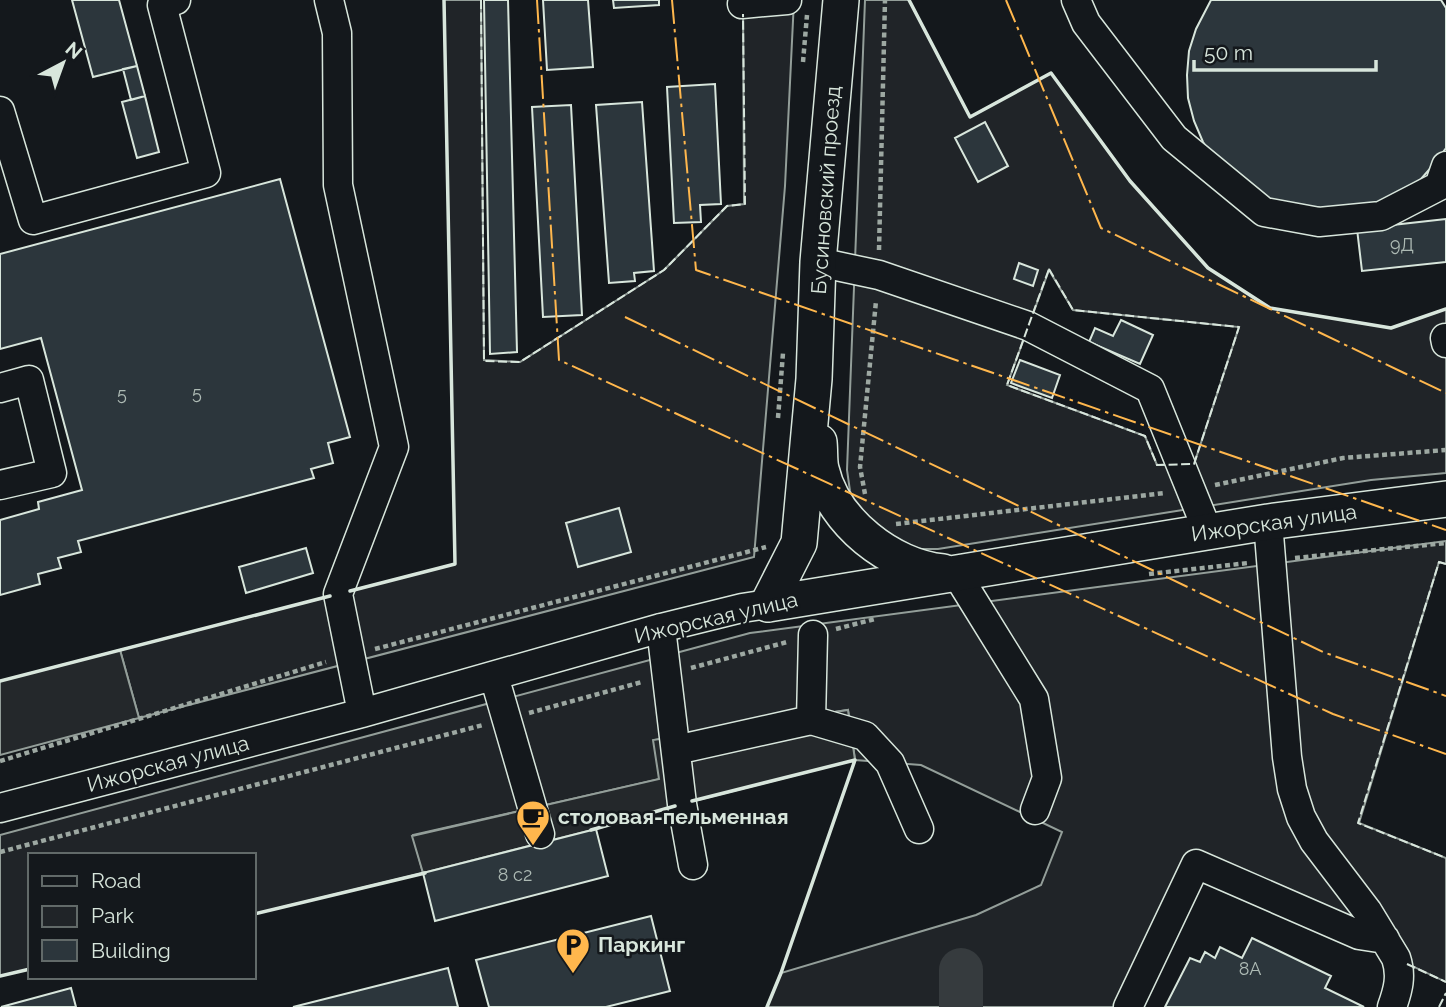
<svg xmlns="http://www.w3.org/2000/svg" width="1446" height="1007" font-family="Raleway,sans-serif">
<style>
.green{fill:#202428;stroke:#939e99;stroke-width:2;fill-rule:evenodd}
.parking{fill:#24282b;stroke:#939e99;stroke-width:2}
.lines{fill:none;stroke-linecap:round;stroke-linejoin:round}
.river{stroke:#363b3e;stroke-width:44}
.building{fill:#2c363c;stroke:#d8e6dc;stroke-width:2}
.minor-casing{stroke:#d8e6dc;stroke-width:31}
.major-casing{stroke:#d8e6dc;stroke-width:38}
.path{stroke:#9da8a2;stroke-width:4.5;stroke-dasharray:5 3.5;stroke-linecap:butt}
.minor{stroke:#14181c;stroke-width:28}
.major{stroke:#14181c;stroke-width:35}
.fence{stroke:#d8e6dc;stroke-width:2;stroke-dasharray:9 3.5;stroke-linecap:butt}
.wall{stroke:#d8e6dc;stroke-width:3.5}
.power{stroke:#ffb74d;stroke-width:2;stroke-dasharray:24 5 3.5 5;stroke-linecap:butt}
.labels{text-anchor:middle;stroke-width:5;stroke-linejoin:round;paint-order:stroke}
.number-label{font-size:18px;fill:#adbab4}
.street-label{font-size:21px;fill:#d8e6dc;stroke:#14181c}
.poi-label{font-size:21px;font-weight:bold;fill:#d8e6dc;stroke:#14181c;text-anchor:start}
</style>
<rect width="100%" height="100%" fill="#14181c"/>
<path class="green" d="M444 0H481L484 360 520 362 664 270 727 206 744 204 743 0H794L785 186 754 557 139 718 120 650 455 564Z
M865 0H909L970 117 1051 73 1130 181 1208 268 1270 308 1391 328 1446 309V473L1371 480 938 549H910L892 545 855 507 850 491 847 470ZM1049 270 1073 310 1239 327 1194 464 1157 465 1145 436 1007 385Z
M1446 541V564L1439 562 1359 823 1446 858V982L1196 864 1128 1007H767L781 973 976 915 1041 885 1062 832 921 765 855 760 848 710 654 740 660 779 413 835 423 873 254 914V855H30V969L0 976V835L750 633Z"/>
<path class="parking" d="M120 650 139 718 0 755V681Z
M848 710 855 760 682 804 596 829 423 873 412 836 659 779 653 740Z"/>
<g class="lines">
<path class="river" d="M961 1007V970"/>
</g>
<path class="building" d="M72 0H119L137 66 93 77Z
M484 0H508L517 352 490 354Z
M543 0H588L593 67 547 70Z
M613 0H659V5L614 8Z
M1211 0H1441L1446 8V148L1435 163 1421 179 1404 193 1363 212 1271 205 1216 162 1203 142 1194 121 1188 98 1187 75 1189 51 1196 29Z
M137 66 145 96 131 100 123 69Z
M715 84 721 204 700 205 701 222 674 223 667 87Z
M145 96 159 152 137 158 122 102Z
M642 102 654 271 634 273 635 281 609 283 596 105Z
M571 105 582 315 543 317 532 107Z
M985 122 1008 166 978 182 955 138Z
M280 179 350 437 328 443 333 463 311 469 314 478 78 541 81 552 58 558 61 568 38 574 40 584 0 595V520L39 509 38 502 82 490 41 338 0 349V254Z
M1446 219V262L1362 271 1357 229Z
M1019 263 1038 270 1033 286 1014 279Z
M1121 320 1153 335 1140 364 1089 342 1095 328 1113 336Z
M1020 360 1060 375 1052 398 1011 383Z
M619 508 631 552 578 567 566 523Z
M306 548 313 573 246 593 239 567Z
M596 829 608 876 435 921 423 873Z
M651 916 670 991 606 1007H489L476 960Z
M1252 938 1331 976 1325 988 1364 1007H1165L1190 958 1200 962 1205 952 1215 958 1220 947 1242 958Z
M448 968 458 1007H293Z
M71 988 76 1007H1Z"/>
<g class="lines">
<g class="minor-casing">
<path id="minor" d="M329 0 337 33 338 185 394 447 338 594 362 713
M1076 0 1086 23 1174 138 1264 212 1319 222 1381 216 1439 186 1446 166
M742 4 787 0
M0 111 33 220 206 173 162 5 176 0
M818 262 879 275 1028 326 1150 389 1208 532
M1445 338 1446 343
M0 388 29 380 52 473 0 485
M1268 522 1287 757 1292 789 1301 817 1314 841 1368 912 1396 958C1402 976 1398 990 1392 1007
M956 573 1034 699 1047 778 1035 810
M661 628 682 804 693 865
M494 676 540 834
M811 720 813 635
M676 750 811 720 865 736 890 763 919 829
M0 808 362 713 661 628 742 608 768 604
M1128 1007 1196 864 1359 935 1385 939"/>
</g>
<g class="major-casing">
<path id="major" d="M819 442C820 451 819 461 821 469 833 522 891 567 943 572
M768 604 1268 522 1446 499
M768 604 799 543 814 379 818 262 841 0"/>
</g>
<path class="path" d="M803 62 807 15
M879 250 885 0
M778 418 783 353
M1215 485 1343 458 1446 450
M865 494 860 467 876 301
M896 524 1165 493
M1295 558 1446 543
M1149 574 1248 563
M836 629 875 619
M375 649 766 547
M691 668 787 642
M529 713 642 682
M0 761 326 662
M0 852 483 725"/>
<use href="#minor" class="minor"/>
<use href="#major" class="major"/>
<path class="fence" d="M481 0 484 361 520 362 664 270 727 206 745 204 743 14
M1049 269 1073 310 1239 327 1194 464 1157 465 1145 436 1007 385Z
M1446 564 1439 562 1358 823 1446 858
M1407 964 1446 982
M1439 1007 1446 993"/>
<path class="wall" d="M909 0 970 117 1051 73 1130 181 1208 268 1270 308 1391 328 1446 309
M350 591 455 564 444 0
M0 681 330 596
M692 801 855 760 781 973 767 1007
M591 830 675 806
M254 914 425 873
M0 976 30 969"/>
<path class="power" d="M537 0 559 360 1333 714 1446 754
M672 0 696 270 1446 530
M1006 0 1101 228 1446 393
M625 317 1323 652 1446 696"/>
</g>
<defs>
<g id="cafe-pin" transform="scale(1.75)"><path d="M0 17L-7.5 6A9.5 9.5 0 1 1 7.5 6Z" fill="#ffb74d" stroke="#14181c"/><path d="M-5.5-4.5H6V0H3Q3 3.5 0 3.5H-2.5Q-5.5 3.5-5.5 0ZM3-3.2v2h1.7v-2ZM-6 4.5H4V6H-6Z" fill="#111"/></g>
<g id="parking-pin" transform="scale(1.75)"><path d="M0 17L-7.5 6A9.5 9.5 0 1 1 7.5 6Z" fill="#ffb74d" stroke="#14181c"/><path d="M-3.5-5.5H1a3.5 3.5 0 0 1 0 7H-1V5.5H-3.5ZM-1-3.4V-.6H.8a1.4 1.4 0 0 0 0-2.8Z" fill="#111"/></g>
</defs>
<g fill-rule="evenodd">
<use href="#cafe-pin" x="533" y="817"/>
<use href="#parking-pin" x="573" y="945"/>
</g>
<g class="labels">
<g class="number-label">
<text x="1402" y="251">9Д</text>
<text x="197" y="399">5</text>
<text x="122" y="400">5</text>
<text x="515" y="881">8 с2</text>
<text x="1250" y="975">8А</text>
</g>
<g class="street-label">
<text transform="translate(826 190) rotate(-86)" y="7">Бусиновский проезд</text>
<text transform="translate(1274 523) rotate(-8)" y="7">Ижорская улица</text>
<text transform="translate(716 618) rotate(-13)" y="7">Ижорская улица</text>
<text transform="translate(168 764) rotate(-15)" y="7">Ижорская улица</text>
</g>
<g class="poi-label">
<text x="558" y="824">столовая-пельменная</text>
<text x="598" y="952">Паркинг</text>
</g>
</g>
<rect x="28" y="853" width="228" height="126" fill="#14181c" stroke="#626a69" stroke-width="2"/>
<rect x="42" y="876" width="35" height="10" fill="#14181c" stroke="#626a69" stroke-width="2"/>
<text x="91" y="888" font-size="21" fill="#d8e6dc">Road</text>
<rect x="42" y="906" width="35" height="21" fill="#202428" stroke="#626a69" stroke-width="2"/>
<text x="91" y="923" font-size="21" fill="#d8e6dc">Park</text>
<rect x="42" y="940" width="35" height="21" fill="#2c363c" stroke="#626a69" stroke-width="2"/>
<text x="91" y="958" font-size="21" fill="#d8e6dc">Building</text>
<g transform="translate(63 63) rotate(41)" stroke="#14181c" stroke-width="5" paint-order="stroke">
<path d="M0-5L12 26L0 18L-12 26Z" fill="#d8e6dc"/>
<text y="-10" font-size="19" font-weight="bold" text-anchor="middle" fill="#d8e6dc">N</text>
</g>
<path d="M1194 60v10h182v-10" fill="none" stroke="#d8e6dc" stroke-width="3.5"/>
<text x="1204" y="60" font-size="21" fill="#d8e6dc" stroke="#14181c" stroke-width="5" paint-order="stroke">50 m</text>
</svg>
